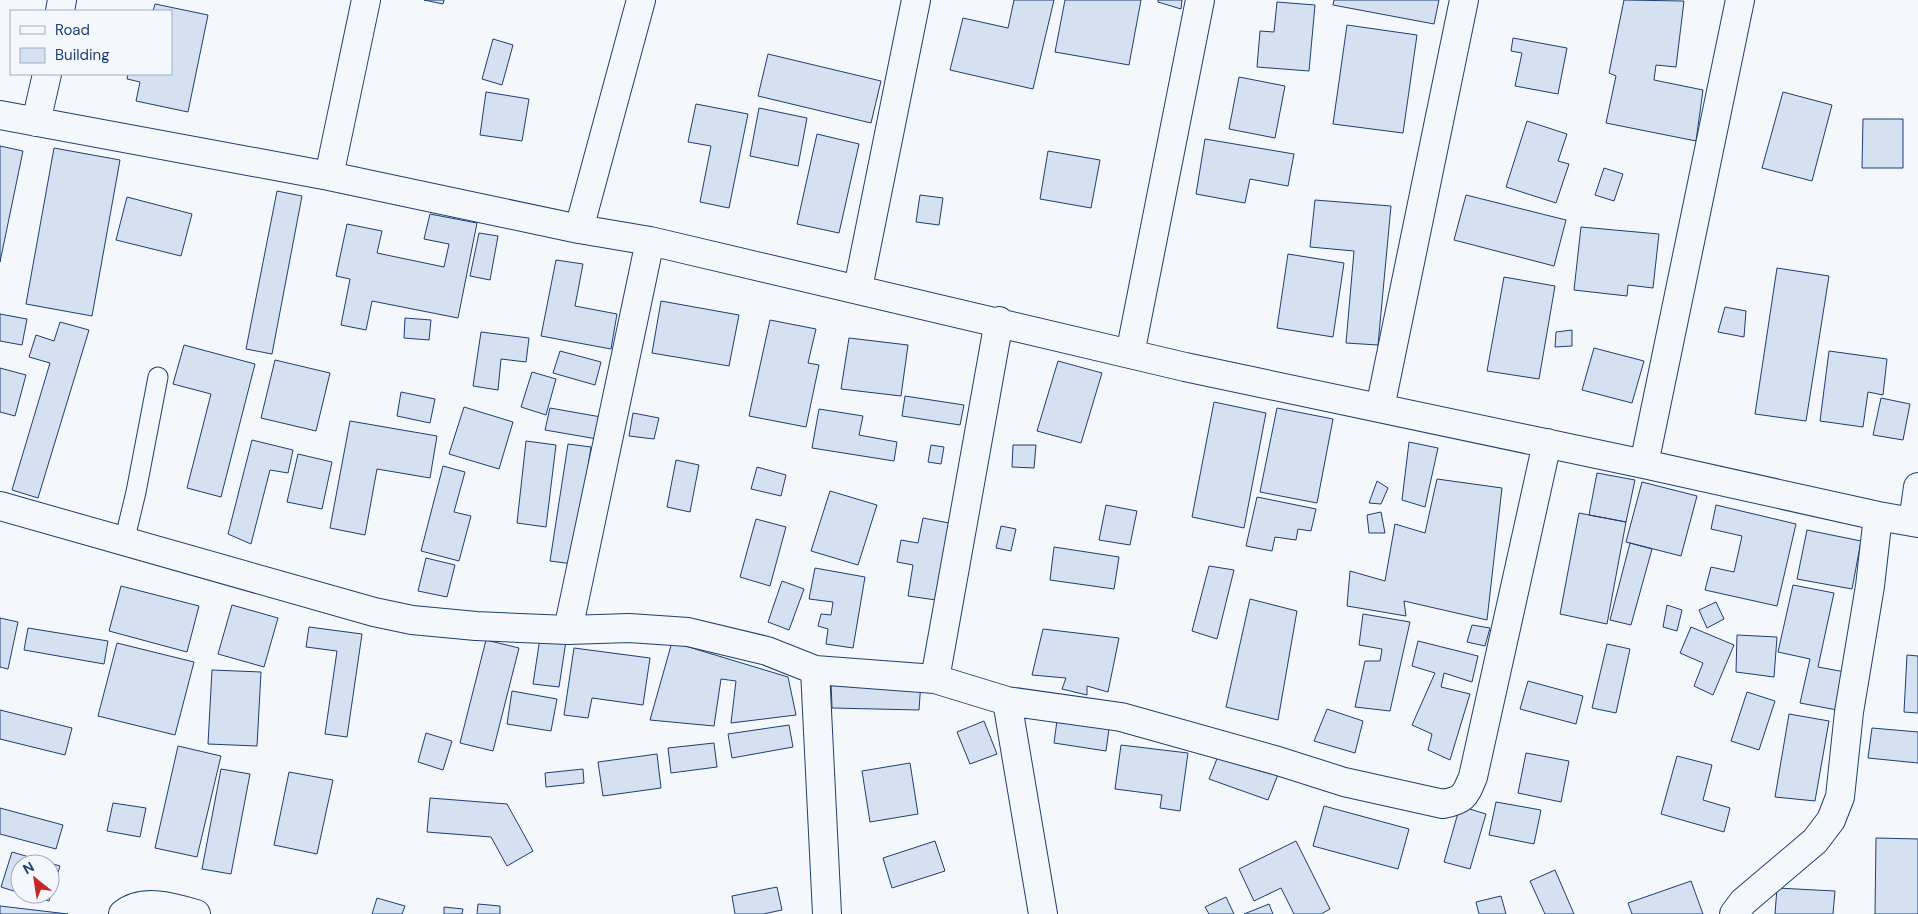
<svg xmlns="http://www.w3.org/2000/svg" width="1918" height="914" font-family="'DM Sans',sans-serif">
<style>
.building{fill:#d5e0f0;stroke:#1d3f73}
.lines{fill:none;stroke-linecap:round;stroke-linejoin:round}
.lane-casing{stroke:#1d3f73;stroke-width:21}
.street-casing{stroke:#1d3f73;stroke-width:30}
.lane{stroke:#f4f7fb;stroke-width:19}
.street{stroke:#f4f7fb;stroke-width:28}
</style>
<rect width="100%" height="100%" fill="#f4f7fb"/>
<path class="building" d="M424 0H444L443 4Z
M1014 0H1054L1033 89 950 70 963 18 1008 28Z
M1065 0H1141L1129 65 1055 52Z
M1158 0H1182L1181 9 1158 2Z
M1334 0H1439L1434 24 1333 5Z
M1624 0 1684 1 1676 67 1656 65 1654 80 1703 90 1696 141 1606 123 1616 76 1609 73Z
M1277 2 1315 5 1309 71 1257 67 1260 31 1274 32Z
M155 4 208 15 188 112 136 101 140 82 127 79 128 74H171V11H153Z
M1347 25 1417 35 1403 133 1333 124Z
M1513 38 1567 48 1558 94 1515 86 1522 53 1511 51Z
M493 39 513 45 502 85 482 79Z
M768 54 881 81 871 123 758 96Z
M1239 77 1285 86 1275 138 1229 129Z
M486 92 529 99 522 141 480 135Z
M1783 92 1832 105 1812 181 1762 168Z
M696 104 748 114 729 208 700 202 711 146 688 142Z
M759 108 807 118 798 166 750 156Z
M1863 119H1903V168H1862Z
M1527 121 1567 134 1558 161 1569 164 1556 203 1506 187Z
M817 134 859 144 839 233 797 224Z
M1205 139 1294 154 1288 186 1250 179 1245 203 1196 194Z
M0 146 23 151 0 262Z
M54 148 120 160 92 316 26 304Z
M1048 151 1100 160 1091 208 1040 199Z
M1604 168 1623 174 1614 201 1595 195Z
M277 191 302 196 272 354 246 349Z
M920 195 943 198 939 225 916 222Z
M1466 195 1566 220 1554 266 1454 240Z
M127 197 192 214 181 256 116 240Z
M1315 200 1391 206 1378 345 1346 343 1354 251 1310 247Z
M430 214 477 223 458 318 372 301 366 330 341 325 350 279 336 276 347 224 382 231 377 253 444 267 449 244 424 239Z
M1581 227 1659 234 1653 288 1628 285 1627 296 1574 290Z
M479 233 498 236 490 280 470 276Z
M1288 254 1344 263 1333 337 1277 328Z
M556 260 583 264 575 306 617 314 611 349 541 336Z
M1777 268 1829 276 1806 421 1755 414Z
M1504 277 1555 286 1539 379 1487 371Z
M661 301 739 315 729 366 652 353Z
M1725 307 1746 311 1744 337 1718 332Z
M0 314 27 319 22 345 0 341Z
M405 318 431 320 429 340 404 338Z
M770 320 816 329 808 363 819 365 806 427 749 416Z
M60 322 89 330 38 498 12 490 50 363 29 357 36 335 54 341Z
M1572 330V346L1555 347 1556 332Z
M481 332 529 338 526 362 501 359 498 390 473 386Z
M849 338 908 345 901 396 841 389Z
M184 345 255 364 221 497 187 488 211 394 173 384Z
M1594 348 1644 361 1632 403 1582 390Z
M560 351 601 362 595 385 553 373Z
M1829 351 1887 359 1883 395 1868 392 1863 427 1820 421Z
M275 360 330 373 316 431 261 418Z
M1058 361 1102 373 1081 443 1037 431Z
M0 368 26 375 15 416 0 412Z
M532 372 556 379 546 415 521 407Z
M401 392 435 399 430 423 397 416Z
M905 396 964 405 960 425 902 416Z
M1881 398 1910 404 1903 440 1873 435Z
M1214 402 1266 413 1244 528 1192 517Z
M464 407 513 422 499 469 449 454Z
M550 408 601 417 597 439 545 430Z
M1277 408 1333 419 1317 503 1260 492Z
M819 409 863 416 859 435 897 442 894 461 812 448Z
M633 413 659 418 654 439 629 436Z
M350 421 437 436 430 478 377 469 365 535 330 528Z
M252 440 293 450 288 473 270 470 251 544 228 534Z
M526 441 556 445 546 527 517 523Z
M1409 442 1438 448 1425 507 1402 500Z
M568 444 591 447 573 564 550 561Z
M931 445 944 447 941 464 928 462Z
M1013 445H1036L1034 468 1012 467Z
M298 454 332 462 322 509 287 502Z
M676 460 699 465 690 512 667 507Z
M443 466 465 472 454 512 471 516 459 561 421 551Z
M757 467 786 475 781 496 751 489Z
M1597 473 1635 480 1626 522 1589 515Z
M1437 479 1502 488 1487 620 1404 601 1406 616 1347 606 1350 571 1385 581 1395 524 1425 533Z
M1377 481 1388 488 1381 504 1369 503Z
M1642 482 1697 496 1681 556 1626 542Z
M830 491 877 505 858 565 811 551Z
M1257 497 1316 509 1311 531 1298 529 1296 540 1275 537 1272 551 1246 546Z
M1106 505 1137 511 1130 545 1099 540Z
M1716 505 1796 524 1777 606 1705 590 1711 567 1734 572 1742 536 1711 529Z
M1381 512 1385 533H1369L1367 515Z
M1579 513 1626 522 1607 624 1560 614Z
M923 518 949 523 936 600 908 596 913 565 897 562 901 540 918 543Z
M756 519 786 527 770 586 740 577Z
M1001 526 1016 529 1011 551 996 548Z
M1807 530 1861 541 1852 589 1797 579Z
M1630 543 1652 549 1631 625 1610 620Z
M1054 547 1119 557 1114 589 1050 580Z
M426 558 455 565 447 597 418 591Z
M1209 566 1234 570 1217 639 1192 631Z
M815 568 865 577 853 648 826 644 828 629 818 626 821 614 831 615 833 602 809 599Z
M782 581 804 589 789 630 768 622Z
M1793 585 1834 593 1818 667 1845 672 1837 710 1800 703 1810 659 1778 652Z
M121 586 199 606 187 652 109 631Z
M1250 599 1297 611 1278 720 1226 707Z
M1716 602 1724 619 1707 628 1699 610Z
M232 605 278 618 264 667 218 654Z
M1667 605 1682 610 1677 631 1663 627Z
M1363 614 1410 622 1390 711 1355 707 1365 661H1380L1382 649 1359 645Z
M0 618 18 622 8 669 0 667Z
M1472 625 1490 628 1485 646 1467 642Z
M309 627 362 634 347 737 325 734 337 651 306 647Z
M1691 627 1734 645 1713 695 1694 686 1703 663 1680 653Z
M28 628 108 641 104 664 24 650Z
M1043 629 1119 638 1108 692 1087 686V695L1062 689 1066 678 1032 675Z
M1737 635 1777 637 1774 677 1736 672Z
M540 638 566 641 559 687 533 684Z
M486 640 519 648 493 751 460 743Z
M1418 641 1478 656 1472 682 1444 673 1441 687 1470 694 1450 760 1428 750 1432 734 1412 725 1435 673 1412 666Z
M672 642 788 677 796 715 731 723 736 681 721 679 714 726 650 720Z
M117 643 194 662 175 735 98 716Z
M1607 644 1630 649 1616 713 1592 708Z
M574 648 650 658 643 705 592 698 588 718 564 715Z
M1907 655 1918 656V713L1904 712Z
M212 670 261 672 257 746 208 744Z
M921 681 919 710 832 708 831 682Z
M1528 681 1583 696 1576 724 1520 709Z
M512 691 557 699 551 731 507 724Z
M1747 692 1775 701 1759 750 1731 741Z
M1327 709 1363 721 1355 753 1314 741Z
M0 710 72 728 65 755 0 739Z
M1058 713 1110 721 1106 751 1054 743Z
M1789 714 1829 721 1815 801 1775 797Z
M984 721 997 754 970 764 957 732Z
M789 725 793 747 732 758 728 734Z
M1872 728 1918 732V763L1868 758Z
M426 733 452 741 443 770 418 762Z
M714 743 717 767 671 773 668 748Z
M1121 745 1188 753 1180 811 1160 808 1162 795 1115 789Z
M178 746 221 756 197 857 155 848Z
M1220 751 1279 772 1268 800 1209 779Z
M1526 753 1569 761 1561 802 1518 793Z
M657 754 661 788 603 796 598 762Z
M1677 756 1712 765 1703 800 1730 808 1724 832 1661 814Z
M910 763 918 814 870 822 862 771Z
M221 769 250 774 231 874 202 869Z
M583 769 584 783 546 787 545 773Z
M289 772 333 780 317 854 274 845Z
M430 798 507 804 533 851 507 866 491 837 427 832Z
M1496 802 1541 810 1534 844 1489 835Z
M113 803 146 808 140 837 107 831Z
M1324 806 1409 829 1398 869 1313 846Z
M1460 806 1486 814 1470 869 1444 862Z
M0 808 63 825 56 849 0 834Z
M1876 838 1918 839V914H1875Z
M935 841 945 871 892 888 883 858Z
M1296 841 1330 909 1321 914H1294L1281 888 1254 901 1239 869Z
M12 852 60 866 49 901 25 894H50V864H20V893L1 887Z
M1555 870 1574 914H1545L1530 881Z
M1691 881 1703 914H1632L1628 903Z
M777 887 782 910 763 914H735L732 896Z
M1777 888 1835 891 1833 914H1775Z
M1501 896 1506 914H1479L1476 902Z
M1226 897 1234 914H1209L1205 907Z
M377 898 405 906 402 914H372Z
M478 904 500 906V914H477Z
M1269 904 1273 914H1244Z
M0 906 68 914H0Z
M444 907 463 909 462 914H444Z"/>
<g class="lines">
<g class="lane-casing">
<path id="lane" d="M124 542 136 492 158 377"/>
</g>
<g class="street-casing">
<path id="street" d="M60 11 62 0
M0 115 329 176 579 229 650 241 1185 367 1644 464 1878 516 1918 523
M36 122 47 74
M329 176 366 0
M579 229 641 0
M858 288 916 0
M1130 354 1200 0
M1380 408 1464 0
M1644 464 1740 0
M0 506 374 612 412 620 476 626 568 630 629 628 688 632 767 651 815 670 935 679 1007 701 1121 717 1278 761 1344 782 1443 804C1464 800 1465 796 1473 777L1547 443
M1913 522 1918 487
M568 630 650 241
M815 670 827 914
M935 679 999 321
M1007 701 1043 914
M123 914C143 898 173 907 196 914
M1734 914 1743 902 1815 841 1831 820 1840 797 1849 712 1870 586 1878 516"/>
</g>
<use href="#lane" class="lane"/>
<use href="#street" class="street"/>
</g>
<rect x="10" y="10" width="162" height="65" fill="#f4f7fb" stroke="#9eadc5"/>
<rect x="20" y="26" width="25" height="8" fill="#f4f7fb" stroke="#9eadc5"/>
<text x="55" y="35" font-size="15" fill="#1d3f73">Road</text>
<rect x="20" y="48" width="25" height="15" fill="#d5e0f0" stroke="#9eadc5"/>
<text x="55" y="60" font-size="15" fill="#1d3f73">Building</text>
<g transform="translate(35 879) rotate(330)"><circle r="24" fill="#f4f7fb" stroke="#9eadc5"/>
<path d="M0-4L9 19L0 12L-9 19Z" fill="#c62828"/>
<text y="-8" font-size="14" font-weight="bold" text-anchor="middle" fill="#1d3f73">N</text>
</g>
</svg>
